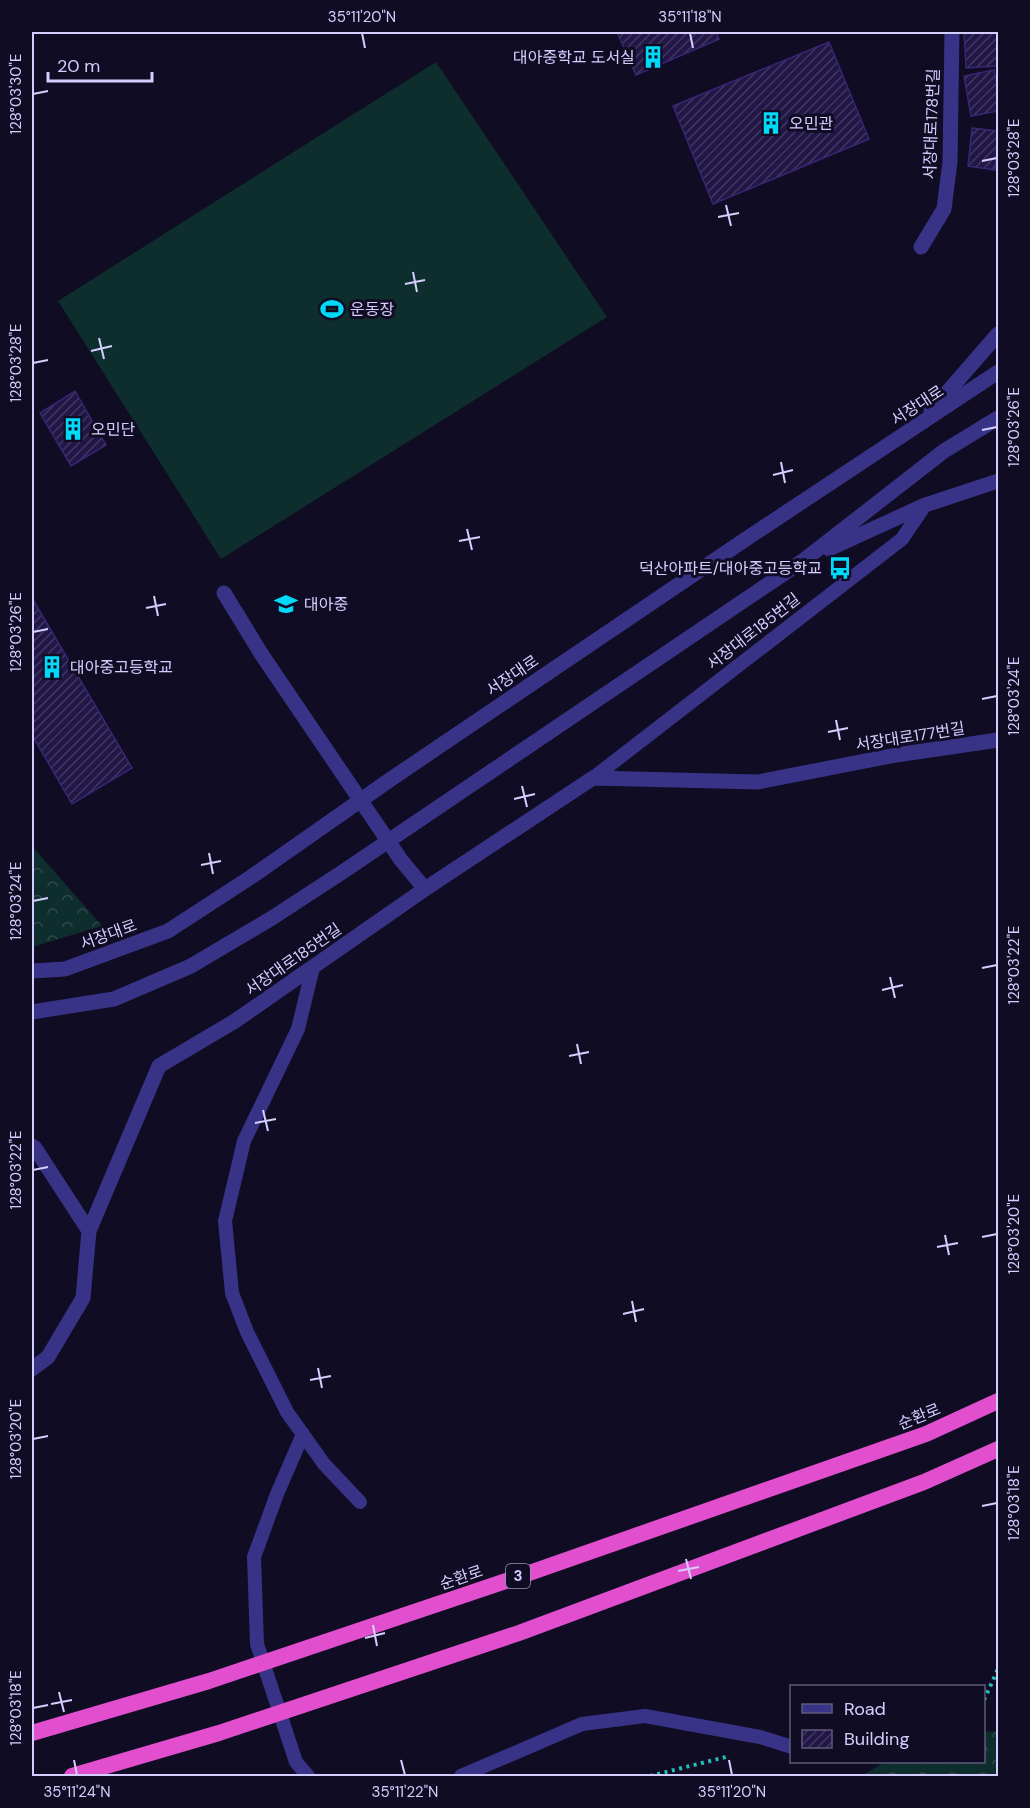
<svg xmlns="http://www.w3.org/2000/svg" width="1030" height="1808" font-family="'DM Sans','Noto Sans KR',sans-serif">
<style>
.forest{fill:url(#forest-crowns)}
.pitch{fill:#0e2d2d}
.building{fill:url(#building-hatch);stroke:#372673;stroke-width:1.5}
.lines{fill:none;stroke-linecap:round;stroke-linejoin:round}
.path{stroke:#24bdb7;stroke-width:4;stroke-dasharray:3 4.5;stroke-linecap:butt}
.service{stroke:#383386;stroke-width:14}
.minor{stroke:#383386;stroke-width:15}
.tertiary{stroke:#383386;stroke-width:15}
.trunk{stroke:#e14fce;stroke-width:16}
.ticks{fill:none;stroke:#d4ceff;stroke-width:2}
.labels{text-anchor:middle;stroke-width:6;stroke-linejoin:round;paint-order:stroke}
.shield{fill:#100c23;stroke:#9994bd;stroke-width:1.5}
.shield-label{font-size:15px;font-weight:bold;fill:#d4ceff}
.poi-label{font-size:16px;fill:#d4ceff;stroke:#100c23;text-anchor:start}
.street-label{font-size:16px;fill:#d4ceff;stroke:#100c23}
.neatline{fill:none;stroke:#d4ceff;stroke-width:2}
.ticks-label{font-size:15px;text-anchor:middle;fill:#d4ceff}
</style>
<defs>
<pattern id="forest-crowns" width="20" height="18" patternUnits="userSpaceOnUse" patternTransform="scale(1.5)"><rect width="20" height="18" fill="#0e2d2d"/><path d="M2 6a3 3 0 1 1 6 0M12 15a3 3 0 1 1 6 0" fill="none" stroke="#304a4c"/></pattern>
<pattern id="building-hatch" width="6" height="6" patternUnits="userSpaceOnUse" patternTransform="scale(1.5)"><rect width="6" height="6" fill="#211645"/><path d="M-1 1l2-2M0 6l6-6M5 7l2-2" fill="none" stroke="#403761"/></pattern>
</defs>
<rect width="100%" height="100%" fill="#100c23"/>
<path class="forest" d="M32 846 102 926 32 947Z
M998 1731V1776H861L885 1762H984V1732Z"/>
<path class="pitch" d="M436 62 607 317 221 559 58 301Z"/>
<path class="building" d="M617 32H716L719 39 636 75Z
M964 32H998V66L966 68Z
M829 42 869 139 713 204 673 106Z
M994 70 998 92V111L971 116 964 76Z
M972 128 998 131 995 170 968 166Z
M75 391 106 445 71 466 40 413Z
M32 598 132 768 72 804 32 735Z"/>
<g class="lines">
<path class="path" d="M984 1700 998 1669
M650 1776 726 1757"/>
<path class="service" d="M593 778 902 539 925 505
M313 967 298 1029 244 1141 225 1221 232 1293 247 1332 287 1412 324 1464 360 1502
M303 1434 277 1494 254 1557 257 1644 296 1762 308 1776
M461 1776 582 1724 645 1716 760 1737 792 1747"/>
<path class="minor" d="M921 247 944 209 950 162 952 32
M224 593 262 655 401 860 425 889
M32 1146 35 1148 89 1231 83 1298 48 1357 32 1369
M89 1231 159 1066 235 1021 425 889 593 778 758 782 896 755 998 740"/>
<path class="tertiary" d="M931 411 998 334
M829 549 925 505 998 481
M32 971 65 969 168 931 251 877 391 779 749 537 998 372
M32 1012 114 999 191 966 272 918 341 873 804 560 944 451 998 418"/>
<path class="trunk" d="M32 1733 209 1681 515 1578 926 1434 998 1401
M72 1776 219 1733 519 1633 924 1482 998 1449"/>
</g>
<path class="ticks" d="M362 33 365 48M690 33 693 48M33 94 48 91M982 161 997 158M726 205 731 226M718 217 739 213M413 272 417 292M405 284 425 280M99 338 104 359M91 351 112 346M33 363 48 360M982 430 997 427M781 462 785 483M773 475 793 470M467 529 472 550M459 541 480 537M154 596 158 616M146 608 166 604M33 632 48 629M982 699 997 696M836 720 840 740M828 732 848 728M522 786 527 807M514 799 535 794M209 853 213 874M201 865 221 861M33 901 48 898M982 968 997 965M890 977 895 998M882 990 903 985M577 1044 581 1064M569 1056 589 1052M263 1110 268 1131M255 1123 276 1119M33 1170 48 1167M945 1235 949 1255M982 1237 997 1234M937 1247 958 1243M632 1301 636 1322M623 1314 644 1309M318 1368 322 1388M310 1380 331 1376M33 1439 48 1436M982 1506 997 1503M686 1559 691 1579M678 1571 699 1567M373 1625 377 1646M365 1638 385 1633M59 1692 64 1712M51 1704 72 1700M33 1708 48 1705M74 1760 77 1775M401 1760 405 1775M729 1760 732 1775"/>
<defs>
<g id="building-bare" transform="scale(1.8)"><path d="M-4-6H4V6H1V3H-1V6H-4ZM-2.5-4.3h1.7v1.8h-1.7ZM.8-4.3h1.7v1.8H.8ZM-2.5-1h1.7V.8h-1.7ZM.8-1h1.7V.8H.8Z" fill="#00daf9" stroke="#100c23" stroke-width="2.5" paint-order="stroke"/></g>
<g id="stadium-bare" transform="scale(1.8)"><path d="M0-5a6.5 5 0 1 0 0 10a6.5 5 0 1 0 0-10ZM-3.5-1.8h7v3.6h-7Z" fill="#00daf9" stroke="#100c23" stroke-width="2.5" paint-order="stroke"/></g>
<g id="bus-bare" transform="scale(1.8)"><path d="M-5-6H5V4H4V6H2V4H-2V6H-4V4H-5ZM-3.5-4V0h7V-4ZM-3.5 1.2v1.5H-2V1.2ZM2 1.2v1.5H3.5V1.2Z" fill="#00daf9" stroke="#100c23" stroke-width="2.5" paint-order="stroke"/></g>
<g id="school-bare" transform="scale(1.8)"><path d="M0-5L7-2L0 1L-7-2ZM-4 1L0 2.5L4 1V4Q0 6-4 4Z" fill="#00daf9" stroke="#100c23" stroke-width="2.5" paint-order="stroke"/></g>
</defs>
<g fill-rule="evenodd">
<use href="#building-bare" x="653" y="57"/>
<use href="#building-bare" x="771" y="123"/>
<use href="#stadium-bare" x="332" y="309"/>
<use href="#building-bare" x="73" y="429"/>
<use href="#bus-bare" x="840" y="568"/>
<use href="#school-bare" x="286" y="604"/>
<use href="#building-bare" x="52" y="667"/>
</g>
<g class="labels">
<rect class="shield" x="506" y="1564" width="24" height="24" rx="4.5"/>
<g class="shield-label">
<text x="518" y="1581">3</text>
</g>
<g class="poi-label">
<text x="635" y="63" text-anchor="end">대아중학교 도서실</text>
<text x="789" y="129">오민관</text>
<text x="350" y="315">운동장</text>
<text x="91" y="435">오민단</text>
<text x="822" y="574" text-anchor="end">덕산아파트/대아중고등학교</text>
<text x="304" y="610">대아중</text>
<text x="70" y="673">대아중고등학교</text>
</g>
<g class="street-label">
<text transform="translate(931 124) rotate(-88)" y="6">서장대로178번길</text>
<text transform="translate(917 405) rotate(-33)" y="6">서장대로</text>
<text transform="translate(753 631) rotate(-38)" y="6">서장대로185번길</text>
<text transform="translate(512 675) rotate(-34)" y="6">서장대로</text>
<text transform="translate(910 736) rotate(-9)" y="6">서장대로177번길</text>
<text transform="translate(108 934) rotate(-20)" y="6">서장대로</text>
<text transform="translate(293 959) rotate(-35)" y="6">서장대로185번길</text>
<text transform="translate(919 1416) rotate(-22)" y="6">순환로</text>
<text transform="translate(461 1577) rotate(-19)" y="6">순환로</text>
</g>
</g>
<rect width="1030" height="1808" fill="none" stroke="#100c23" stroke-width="66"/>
<rect x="790" y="1685" width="195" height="78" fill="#100c23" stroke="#5e5a7b" stroke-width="1.5"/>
<rect x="802" y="1704" width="30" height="9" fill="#383386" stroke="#5e5a7b" stroke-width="1.5"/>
<text x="844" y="1715" font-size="18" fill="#d4ceff">Road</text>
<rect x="802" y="1730" width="30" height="18" fill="url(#building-hatch)" stroke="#5e5a7b" stroke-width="1.5"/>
<text x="844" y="1745" font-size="18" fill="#d4ceff">Building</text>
<path d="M48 72v9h104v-9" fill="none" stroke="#d4ceff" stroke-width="3"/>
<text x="57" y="72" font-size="18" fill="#d4ceff" stroke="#100c23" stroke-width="4.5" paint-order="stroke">20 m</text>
<rect x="33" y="33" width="964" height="1742" class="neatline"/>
<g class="ticks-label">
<text x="362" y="22">35°11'20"N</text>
<text x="690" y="22">35°11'18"N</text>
<text transform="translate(16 94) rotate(-90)" y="5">128°03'30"E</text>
<text transform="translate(1014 158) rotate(-90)" y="5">128°03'28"E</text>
<text transform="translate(16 363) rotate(-90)" y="5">128°03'28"E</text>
<text transform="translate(1014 427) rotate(-90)" y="5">128°03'26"E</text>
<text transform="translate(16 632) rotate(-90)" y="5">128°03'26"E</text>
<text transform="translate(1014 696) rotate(-90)" y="5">128°03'24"E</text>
<text transform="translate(16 901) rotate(-90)" y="5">128°03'24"E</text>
<text transform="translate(1014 965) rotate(-90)" y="5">128°03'22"E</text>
<text transform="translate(16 1170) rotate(-90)" y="5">128°03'22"E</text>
<text transform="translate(1014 1234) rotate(-90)" y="5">128°03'20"E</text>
<text transform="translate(16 1439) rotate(-90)" y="5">128°03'20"E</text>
<text transform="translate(1014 1503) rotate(-90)" y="5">128°03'18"E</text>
<text transform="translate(16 1708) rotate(-90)" y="5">128°03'18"E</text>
<text x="77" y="1797">35°11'24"N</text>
<text x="405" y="1797">35°11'22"N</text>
<text x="732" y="1797">35°11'20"N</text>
</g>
</svg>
